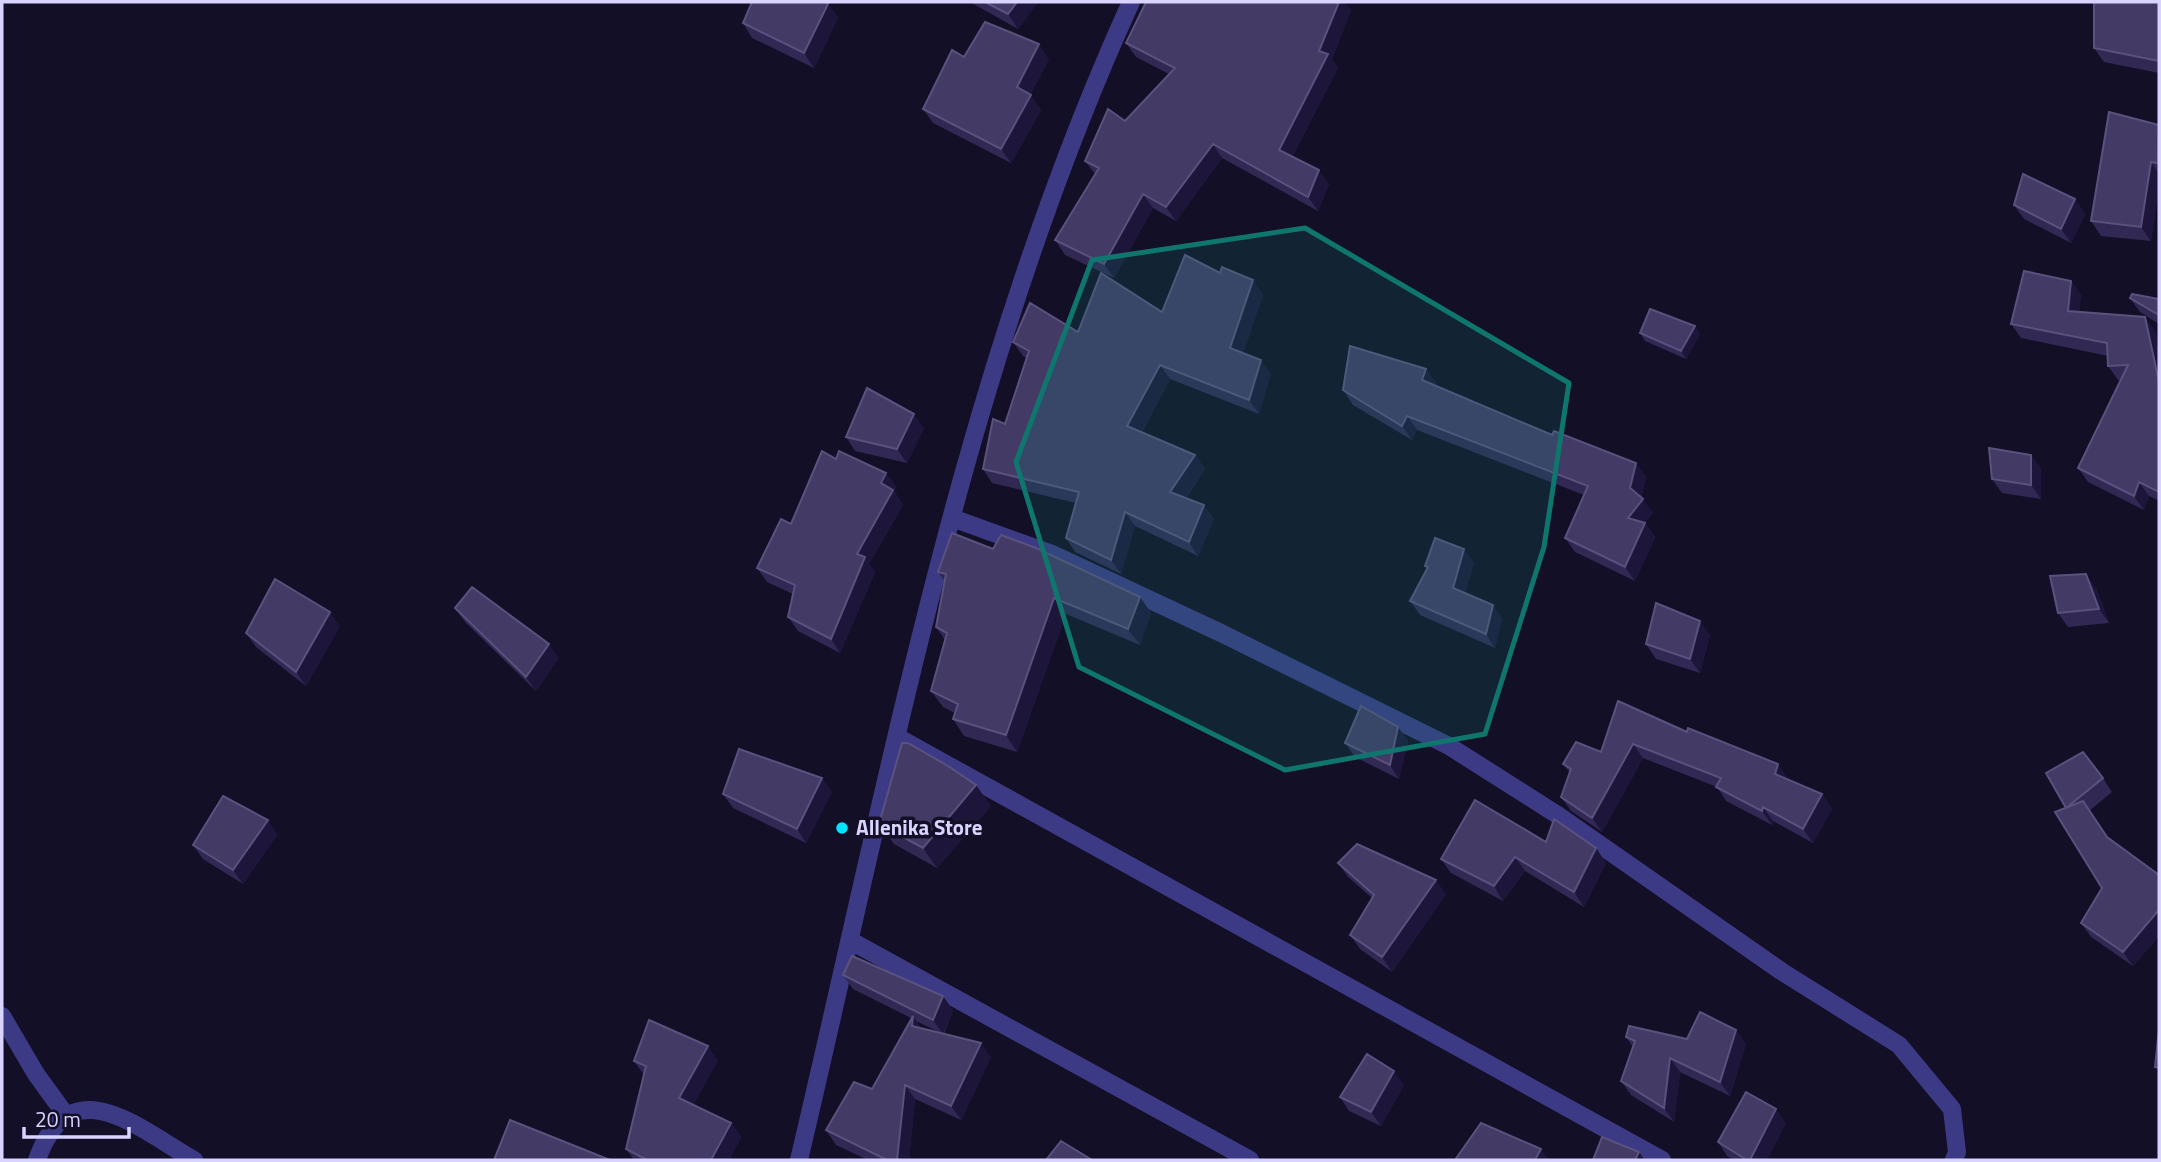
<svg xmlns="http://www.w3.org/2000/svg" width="2161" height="1162" font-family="'Titillium Web',sans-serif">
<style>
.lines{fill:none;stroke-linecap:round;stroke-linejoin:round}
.minor{stroke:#3d3a85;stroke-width:18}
.tertiary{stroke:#3d3a85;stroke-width:18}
.wall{fill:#312854;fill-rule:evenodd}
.shaded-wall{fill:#1d163a}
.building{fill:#433a66;stroke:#5a527e;stroke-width:2}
.marked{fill:#0f766e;fill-opacity:0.2;stroke:#0f766e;stroke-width:5;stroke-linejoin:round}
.poi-dot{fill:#00e5ff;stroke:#130f26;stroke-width:2.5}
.labels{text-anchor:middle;stroke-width:7;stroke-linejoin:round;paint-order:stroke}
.poi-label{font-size:21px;font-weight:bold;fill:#d9d4ff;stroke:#130f26;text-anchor:start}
</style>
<rect width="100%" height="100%" fill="#130f26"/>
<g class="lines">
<path class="minor" d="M952 518 1052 554 1221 633 1449 746 1556 814 1781 971 1899 1045 1952 1109 1957 1152 1954 1160
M897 737 1662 1160
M851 941 1250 1160
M2 1016 36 1074 65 1114
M37 1160C70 1066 136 1127 194 1160"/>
<path class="tertiary" d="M799 1160C891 771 964 368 1131 2"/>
</g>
<path class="wall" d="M970 2H1038L1018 29Z
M2159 2V73L2104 62 2094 48Z
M828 4 838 18 814 68 752 38 743 23Z
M1351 10 1332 59 1338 68 1292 157 1329 184 1318 211 1222 158 1176 221 1153 208 1114 278 1065 255 1055 240 1095 174 1085 161 1169 74 1136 57 1126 43Z
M964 57 1049 59 1030 95 1041 110 1011 163 933 123 923 109Z
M2159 125V186L2151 241 2101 236 2091 221Z
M2075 199 2085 214 2071 243 2024 219 2014 205Z
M1220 273 1253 280 1263 295 1243 353 1261 360 1271 374 1259 414 1170 379 1142 432 1195 455 1205 469 1186 498 1214 519 1198 556 1135 526 1121 574 1075 552 1066 538 1076 503 992 483 983 469 1005 424 1026 358 1023 356 1013 342 1078 332 1162 312Z
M2071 281 2081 295 2079 312 2145 317 2155 331 2159 350V501L2149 496 2144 510 2088 482 2078 468 2121 380H2118L2108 366V356L2021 338 2011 324Z
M2130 298 2159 299V324L2140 312Z
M1640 333 1700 334 1686 359 1645 341Z
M1426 369 1436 383 1435 386 1552 435 1636 463 1646 477 1641 498 1653 513 1645 523 1655 537 1635 581 1575 552 1565 538 1584 495 1417 430 1412 440 1353 405 1343 390Z
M924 428 907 463 855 451 846 437Z
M2031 455 2041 469V499L2002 493 1992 479Z
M836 459 886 473 896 487 894 491 903 505 869 564 875 572 840 653 798 631 788 617 793 594 767 582 757 568 791 524Z
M993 549 1140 597 1151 613 1140 645 1066 614 1017 752 964 736 953 719 955 713 943 707 931 691 945 640 936 627 945 582 938 572Z
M1474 563 1465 593 1493 605 1502 619 1495 648 1420 615 1410 601 1427 569 1425 566Z
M2096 588 2109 623 2068 627 2058 613Z
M455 608 559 658 536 691 465 622Z
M340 626 306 686 256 647 246 633Z
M1710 635 1700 673 1656 659 1646 644Z
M1618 701 1822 794 1832 809 1813 843 1773 821 1772 825 1726 801 1717 787 1643 758 1602 832 1571 811 1561 797 1570 773 1563 764 1601 752Z
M1398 727 1408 741 1399 779 1355 757 1345 743Z
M822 778 832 792 806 843 733 808 723 794Z
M2103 778 2112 792 2089 811 2107 837 2159 875V936L2133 966 2091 937 2081 923 2102 888 2066 808Z
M976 785 991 806 937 868 894 844 879 824Z
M268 820 277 835 243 884 203 859 193 845Z
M1546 842 1596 848 1606 863 1584 907 1525 871 1503 901 1451 873 1441 859Z
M1338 863 1446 894 1392 972 1360 949 1350 935 1372 898 1348 877Z
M843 975 953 1010 944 1034 991 1057 961 1120 915 1099 909 1160H868L836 1145 826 1130 872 1089 911 1018 853 989ZM916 1021 941 1033 921 1028Z
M1736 1030 1746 1044 1730 1096 1680 1072 1674 1122 1631 1095 1621 1081 1633 1047 1626 1037 1687 1039Z
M718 1060 693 1105 731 1123 741 1137 729 1160H634L626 1149 644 1075 634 1061Z
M1404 1085 1381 1126 1349 1111 1340 1097Z
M1786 1123 1767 1160H1734L1727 1156 1718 1142Z"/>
<path class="shaded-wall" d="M1017 2H1038L1018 29 1008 14Z
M1339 2H1345L1351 10 1332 59 1338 68 1288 164 1279 150Z
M828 4 838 18 814 68 804 53Z
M1039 44 1049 59 1027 102 1017 87Z
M1031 95 1041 110 1011 163 1001 149Z
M1213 144 1222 158 1176 221 1166 207Z
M2151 162 2159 174V186L2151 241 2141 227Z
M1319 170 1329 184 1318 211 1308 197Z
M1143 194 1153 208 1114 278 1104 264Z
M2075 199 2085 214 2071 243 2061 229Z
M1253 280 1263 295 1240 362 1230 348Z
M2071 281 2081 295 2078 325 2068 311Z
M2145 317 2155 331 2159 350V382Z
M1695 326 1700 334 1686 359 1681 351Z
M1261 360 1271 374 1259 414 1249 400Z
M1160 365 1170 379 1137 440 1127 426Z
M1426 369 1436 383 1432 394 1422 380Z
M914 414 924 428 907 463 897 449Z
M1407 416 1417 430 1412 440 1402 426Z
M1195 455 1205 469 1180 506 1170 492Z
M2031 455 2041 469V499L2031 485Z
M1636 463 1646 477 1640 502 1643 499 1653 513 1637 532 1628 518 1630 488Z
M886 473 896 487 894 491 903 505 869 564 875 572 840 653 831 639 857 554 881 483Z
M2139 482 2149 496 2144 510 2134 496Z
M1204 505 1214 519 1198 556 1189 542Z
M1125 512 1135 526 1121 574 1111 560Z
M1645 523 1655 537 1635 581 1625 567Z
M1464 549 1474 563 1463 602 1453 588Z
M2086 574 2096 588 2109 623 2099 609Z
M1140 597 1151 613 1140 645 1128 629Z
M1054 598 1066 614 1017 752 1006 735Z
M1493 605 1502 619 1495 648 1486 634Z
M330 612 340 626 306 686 296 672Z
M1700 621 1710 635 1700 673 1690 659Z
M549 644 559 658 536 691 526 677Z
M1398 727 1408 741 1399 779 1390 765Z
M1633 744 1643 758 1602 832 1592 818Z
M1778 764 1788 779 1784 788 1775 774Z
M822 778 832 792 806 843 797 829Z
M976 785 991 806 937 868 923 848Z
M1822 794 1832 809 1813 843 1803 829Z
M1763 807 1773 821 1772 825 1762 811Z
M268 820 277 835 243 884 233 870Z
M1596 848 1606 863 1584 907 1574 892Z
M1515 857 1525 871 1503 901 1494 886Z
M1436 880 1446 894 1392 972 1382 957Z
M2159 910V936L2133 966 2123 952Z
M943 996 953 1010 943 1034 933 1020Z
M913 1016 923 1030 912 1026Z
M1736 1030 1746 1044 1730 1096 1720 1082Z
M981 1043 991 1057 961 1120 951 1106Z
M708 1046 718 1060 689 1112 679 1098Z
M1670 1058 1680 1072 1674 1122 1664 1108Z
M1394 1071 1404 1085 1381 1126 1371 1112Z
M905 1085 915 1099 909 1160H897Z
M1776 1109 1786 1123 1767 1160H1750Z
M731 1123 741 1137 729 1160H711Z
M1541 1149 1549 1160H1535Z
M1639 1152 1645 1160H1635Z"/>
<path class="building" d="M752 2H824L828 4 804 53 743 23Z
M985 2H1017L1008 14Z
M1146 2H1339L1319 51 1328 54 1279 150 1319 170 1308 197 1213 144 1166 207 1143 194 1104 264 1055 240 1099 168 1085 161 1108 109 1125 121 1175 68 1126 43Z
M2094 2H2159V61L2094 48Z
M985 22 1039 44 1017 87 1031 95 1001 149 923 109 952 50 964 57Z
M2109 112 2159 125 2158 163 2151 162 2141 227 2091 221Z
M2023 174 2075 199 2061 229 2014 205Z
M1185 255 1220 273 1222 267 1253 280 1230 348 1261 360 1249 400 1160 365 1127 426 1195 455 1170 492 1204 505 1189 542 1125 512 1111 560 1066 538 1079 492 983 469 993 419 1005 424 1029 351 1013 342 1030 303 1078 332 1101 273 1162 312Z
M2024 271 2071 281 2068 311 2145 317 2159 382V492L2139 482 2134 496 2078 468 2128 365 2108 366 2107 343 2011 324Z
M2132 294 2159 299V315L2130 298Z
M1650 309 1695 326 1681 351 1640 333Z
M1350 346 1426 369 1422 380 1552 435 1554 431 1636 463 1630 488 1643 499 1628 518 1645 523 1625 567 1565 538 1588 486 1407 416 1402 426 1343 390Z
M867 388 914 414 897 449 846 437Z
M1989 448 2031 455V485L1992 479Z
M822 451 836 459 839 451 886 473 881 483 893 490 857 554 865 557 831 639 788 617 795 585 757 568 781 519 791 524Z
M952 533 993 549 1001 535 1036 548 1140 597 1128 629 1054 598 1006 735 953 719 958 704 931 691 947 633 936 627 946 574 938 572Z
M1435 538 1464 549 1453 588 1493 605 1486 634 1410 601 1428 567 1425 566Z
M2086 574 2099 609 2058 613 2050 576Z
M275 579 330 612 296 672 246 633Z
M472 587 549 644 526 677 455 608Z
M1656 603 1700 621 1690 659 1646 644Z
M1618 701 1687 732 1688 728 1778 764 1775 774 1822 794 1803 829 1763 807 1762 811 1716 787 1721 778 1633 744 1592 818 1561 797 1571 769 1563 764 1576 742 1601 752Z
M1361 706 1398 727 1390 765 1345 743Z
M902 743H908L948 766 976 785 923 848 879 824Z
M739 749 822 778 797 829 723 794Z
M2083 752 2103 778 2066 808 2046 773Z
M223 796 268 820 233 870 193 845Z
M1475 800 1546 842 1554 819 1596 848 1574 892 1515 857 1494 886 1441 859Z
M2083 801 2107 837 2159 875V910L2123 952 2081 923 2102 888 2055 812Z
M1357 844 1436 880 1382 957 1350 935 1374 895 1338 863Z
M852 956 943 996 933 1020 843 975Z
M1700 1012 1736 1030 1720 1082 1670 1058 1664 1108 1621 1081 1635 1041 1626 1037 1629 1026 1687 1039Z
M913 1016 912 1026 981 1043 951 1106 905 1085 897 1160H887L826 1130 854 1082 872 1089Z
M649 1020 708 1046 679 1098 731 1123 711 1160H647L626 1149 646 1066 634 1061Z
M2159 1029V1068L2155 1067Z
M1367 1054 1394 1071 1371 1112 1340 1097Z
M1746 1092 1776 1109 1750 1160H1747L1718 1142Z
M510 1120 610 1160H494Z
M1481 1123 1541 1149 1535 1160H1455Z
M1602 1137 1639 1152 1635 1160H1593Z
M1061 1141 1092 1160H1046Z"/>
<path class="marked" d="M1305 228 1569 383 1544 547 1485 734 1285 770 1079 667 1016 462 1092 260Z"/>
<circle class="poi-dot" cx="842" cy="828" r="7"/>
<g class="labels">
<g class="poi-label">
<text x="856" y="835">Allenika Store</text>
</g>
</g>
<rect width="2161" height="1162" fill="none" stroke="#d9d4ff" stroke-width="7"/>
<path d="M24 1127v10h105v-10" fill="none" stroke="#d9d4ff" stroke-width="3.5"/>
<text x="35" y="1127" font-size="21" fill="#d9d4ff" stroke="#130f26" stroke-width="5" paint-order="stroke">20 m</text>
</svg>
